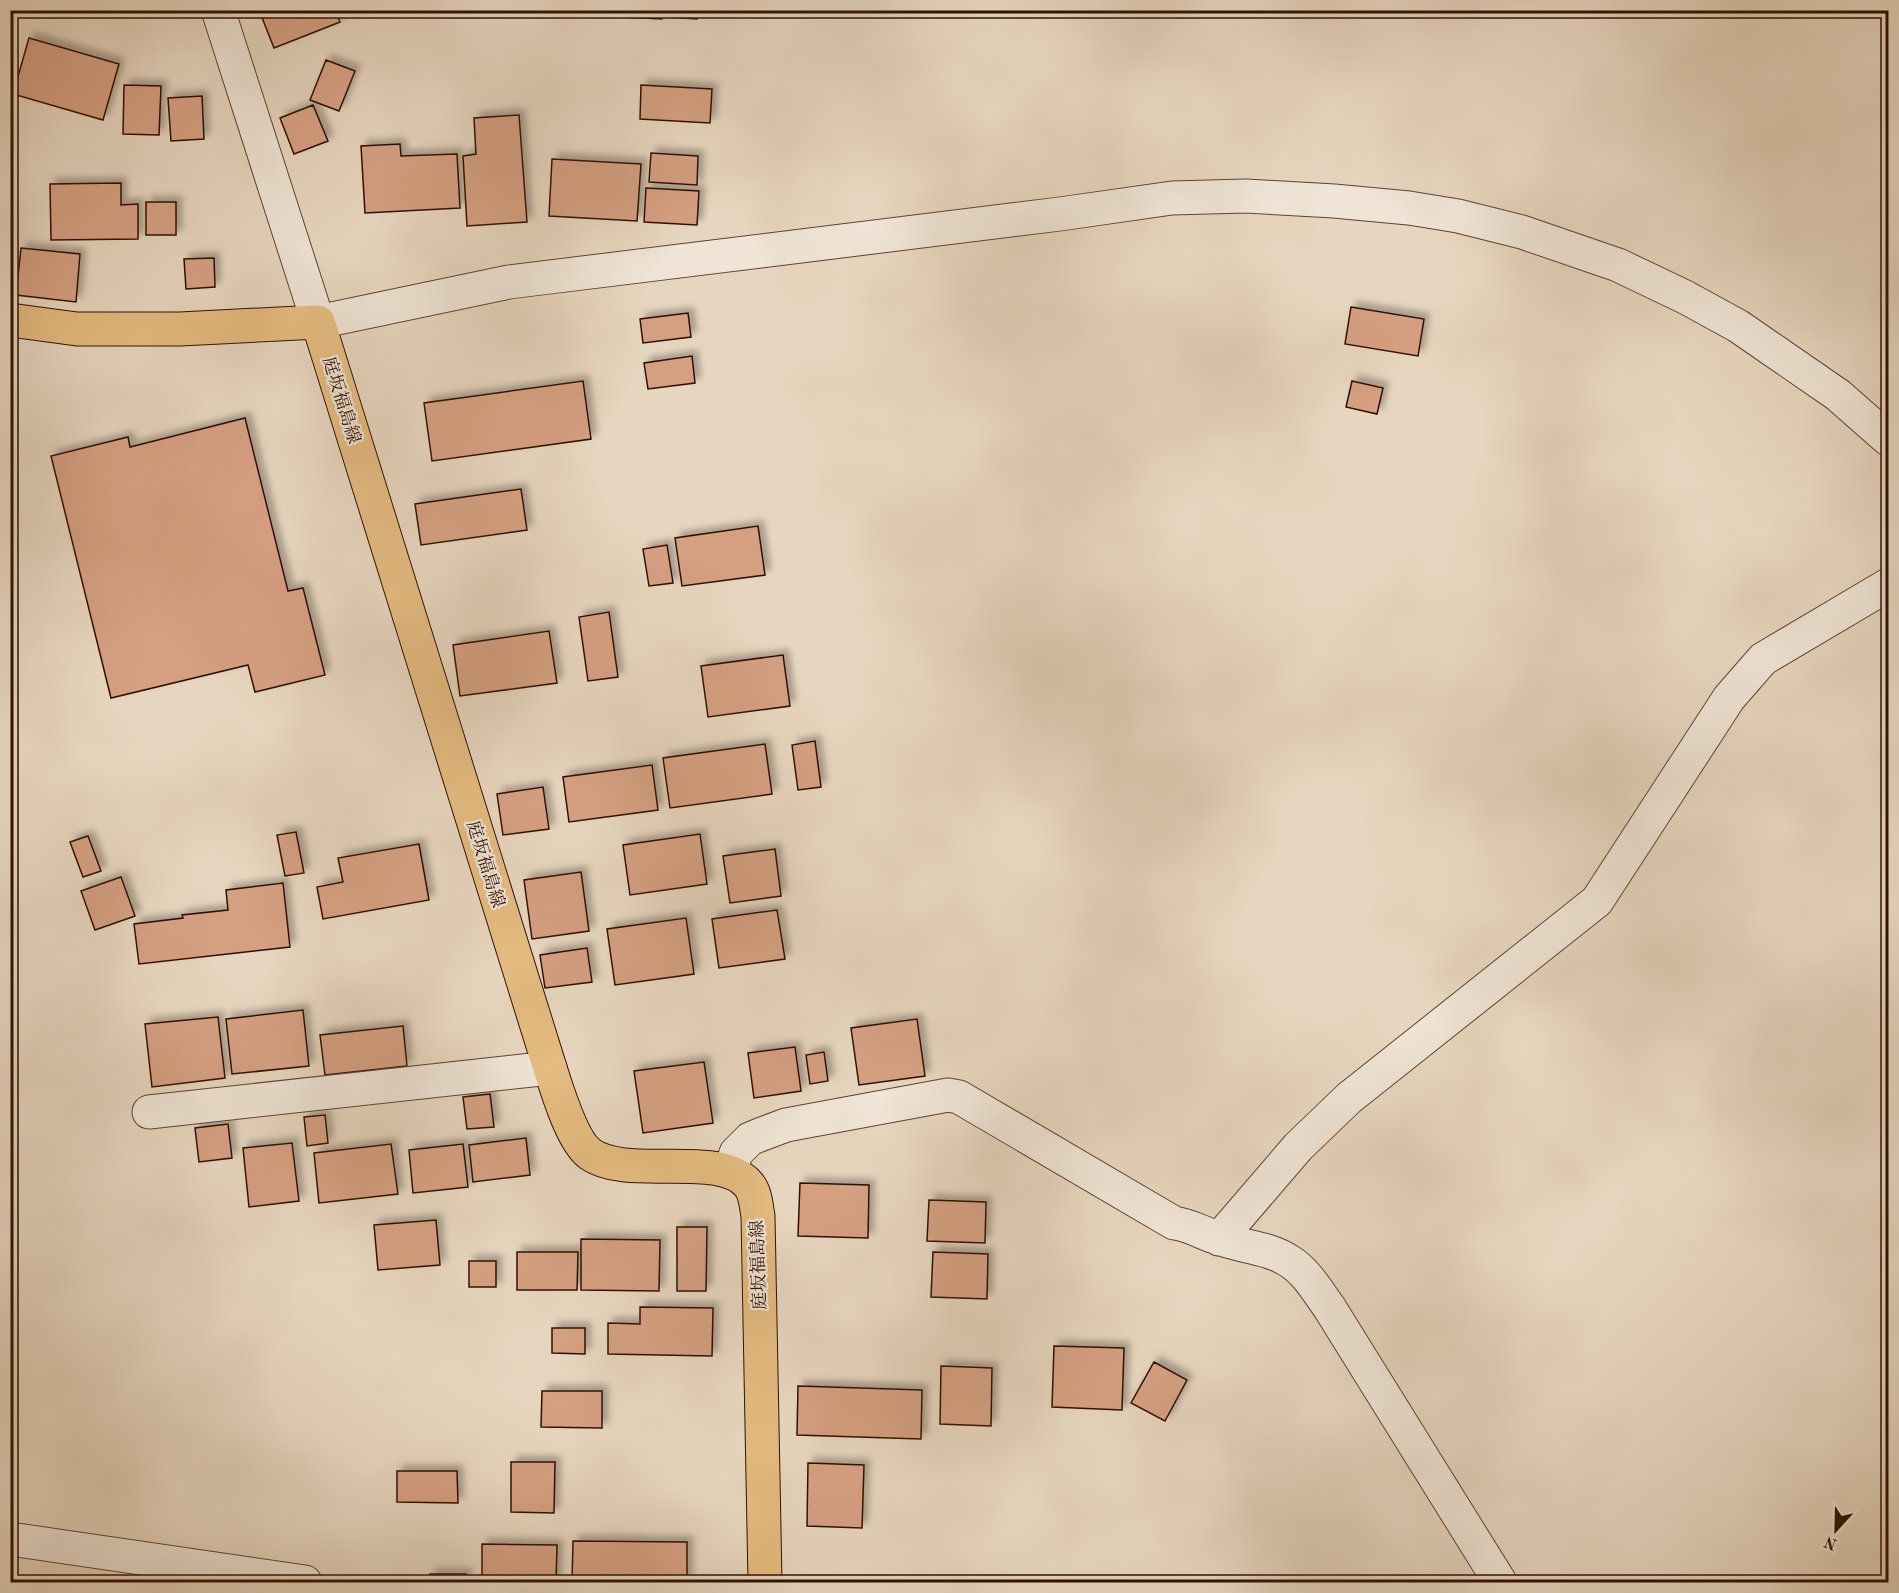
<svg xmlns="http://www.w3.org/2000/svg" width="1899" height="1593" font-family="'Old Standard TT','Noto Serif JP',serif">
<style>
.building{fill:#d5a082;stroke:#301004;stroke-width:1.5;filter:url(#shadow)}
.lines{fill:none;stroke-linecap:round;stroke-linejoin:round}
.minor-casing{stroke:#5e4233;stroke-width:35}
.major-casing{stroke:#301004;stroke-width:35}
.minor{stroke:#efe4d5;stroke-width:33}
.major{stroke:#e4bb80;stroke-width:33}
.labels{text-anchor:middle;stroke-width:4.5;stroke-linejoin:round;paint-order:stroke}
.street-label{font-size:18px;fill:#301004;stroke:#efe4d5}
</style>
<defs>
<filter id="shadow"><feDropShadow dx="5.5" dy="-5.5" stdDeviation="3" flood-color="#0004"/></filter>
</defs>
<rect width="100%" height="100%" fill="#e7d6bf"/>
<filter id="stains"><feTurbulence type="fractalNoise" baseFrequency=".00333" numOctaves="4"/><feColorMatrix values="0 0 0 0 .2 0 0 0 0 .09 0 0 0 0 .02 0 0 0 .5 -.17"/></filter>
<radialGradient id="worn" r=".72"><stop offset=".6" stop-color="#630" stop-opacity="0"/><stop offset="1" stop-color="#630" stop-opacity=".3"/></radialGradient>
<path class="building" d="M259 10H335L340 22 274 48Z
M562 10H618L617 14Z
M621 10H662V19L621 17Z
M667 10H697V19L667 17Z
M29 38 119 64 103 120 13 94Z
M326 60 355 71 339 111 310 100Z
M124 85 161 86 159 135 123 134Z
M641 85 712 89 710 123 640 119Z
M202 96 204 139 171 141 168 98Z
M313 105 328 141 294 154 280 118Z
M519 115 527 222 467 226 463 156 476 154 474 118Z
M400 144 401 156 457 154 460 208 365 213 361 146Z
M651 153 698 156 697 185 649 182Z
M552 159 641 164 637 221 549 216Z
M121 183V205L138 204V239L51 240 50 184Z
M646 188 699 191 697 225 644 222Z
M146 202H176V235H146Z
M21 248 80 254 76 302 16 295Z
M214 258 215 287 186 289 184 259Z
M1351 307 1424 319 1418 356 1345 344Z
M688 313 691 337 643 343 640 319Z
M692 356 695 383 648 389 644 363Z
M583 381 591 439 432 461 424 403Z
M1352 381 1383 388 1377 414 1346 407Z
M245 418 288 591 303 588 325 675 255 692 248 665 111 698 51 456 128 437 130 447Z
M521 489 527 530 421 545 415 504Z
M758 526 765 575 682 586 675 538Z
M667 545 673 583 649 586 643 549Z
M609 612 618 677 588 681 579 617Z
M549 631 557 683 460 696 453 645Z
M783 655 790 706 708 717 701 666Z
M815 741 821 787 798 790 792 745Z
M765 744 772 794 670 808 663 758Z
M652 765 658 810 569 822 563 777Z
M543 787 549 829 503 835 497 794Z
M296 832 304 873 285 876 277 835Z
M700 834 707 884 630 895 623 845Z
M88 836 101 871 83 877 70 842Z
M419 844 429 900 323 919 317 887 343 882 338 858Z
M775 849 781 896 730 903 723 856Z
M581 872 589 931 532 939 524 880Z
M121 877 135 916 95 930 81 891Z
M283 883 290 947 139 964 134 924 183 918 182 915 228 910 226 890Z
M777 910 785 959 719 968 712 919Z
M686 918 694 974 615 985 607 929Z
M587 948 592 982 545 988 540 955Z
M303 1010 309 1066 232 1074 226 1019Z
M218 1017 225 1078 152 1087 145 1024Z
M917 1019 925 1076 859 1085 851 1028Z
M403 1026 407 1066 325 1075 320 1035Z
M795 1047 801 1091 754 1098 748 1053Z
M824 1052 828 1081 810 1084 806 1055Z
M704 1062 713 1123 643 1133 634 1071Z
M490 1094 494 1127 467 1129 463 1097Z
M325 1115 328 1143 307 1146 304 1117Z
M228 1124 232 1158 199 1162 195 1128Z
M526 1138 530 1175 473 1182 469 1145Z
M292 1143 299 1201 249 1207 243 1148Z
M391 1144 398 1194 319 1203 314 1153Z
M463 1144 468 1187 413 1193 409 1150Z
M800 1183 869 1185 868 1238 798 1236Z
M929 1200 986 1202 985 1243 927 1241Z
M436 1220 440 1265 378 1270 374 1225Z
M677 1227H707L706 1291H677Z
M581 1239 660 1240 659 1291 581 1290Z
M517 1252H578L577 1290H517Z
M933 1252 988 1254 987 1299 931 1297Z
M469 1261H496V1287H469Z
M640 1307 713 1308 712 1356 608 1354V1323L640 1324Z
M552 1328H585V1354L552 1353Z
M1054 1346 1124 1348 1122 1410 1052 1407Z
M1154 1362 1187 1380 1165 1421 1131 1403Z
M941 1366 992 1368 991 1426 940 1424Z
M798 1386 922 1390 921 1439 797 1435Z
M542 1391H602V1428L541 1427Z
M511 1462H555L554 1513 511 1512Z
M808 1463 864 1465 862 1528 807 1526Z
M397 1471H457L458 1503 397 1502Z
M573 1541 687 1542V1582H572Z
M482 1544 557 1545 556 1582H482Z
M430 1574H466V1582H430Z"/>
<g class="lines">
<g class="minor-casing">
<path id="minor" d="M218 10 318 322 509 282 1060 214 1172 198 1246 196 1334 201 1409 208 1458 216 1522 232 1618 265 1685 297 1738 326 1838 395 1888 439
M149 1112 550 1068
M730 1172 736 1153 750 1139 762 1134 786 1125 948 1095 959 1097 1174 1223C1190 1225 1202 1233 1218 1238 1241 1247 1268 1247 1289 1261 1306 1271 1318 1292 1329 1307L1500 1582
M1219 1239 1298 1147 1349 1098 1597 901 1729 698 1763 659 1888 585
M10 1539 305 1582"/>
</g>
<g class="major-casing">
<path id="major" d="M10 320 77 329H180L318 322 550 1068C557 1090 572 1141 590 1154 628 1181 720 1149 749 1185 756 1194 756 1206 758 1216L765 1582"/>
</g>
<use href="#minor" class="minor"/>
<use href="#major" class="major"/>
</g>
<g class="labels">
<g class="street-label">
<text transform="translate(342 400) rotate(73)" y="6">庭坂福島線</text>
<text transform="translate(486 864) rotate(73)" y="6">庭坂福島線</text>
<text transform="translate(758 1265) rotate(-92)" y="6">庭坂福島線</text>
</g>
</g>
<rect width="1899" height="1593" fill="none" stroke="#e7d6bf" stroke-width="36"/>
<rect x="12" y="12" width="1875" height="1569" fill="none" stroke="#301004" stroke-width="3"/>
<rect x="18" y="18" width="1863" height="1557" fill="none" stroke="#301004" stroke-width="1.5"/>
<g transform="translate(1836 1530) rotate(202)" stroke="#efe4d5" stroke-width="4.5" paint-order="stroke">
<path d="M0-4.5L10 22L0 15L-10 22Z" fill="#301004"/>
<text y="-9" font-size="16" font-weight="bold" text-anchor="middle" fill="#301004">N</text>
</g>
<rect width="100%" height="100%" filter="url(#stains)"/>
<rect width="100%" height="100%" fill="url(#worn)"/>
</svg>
